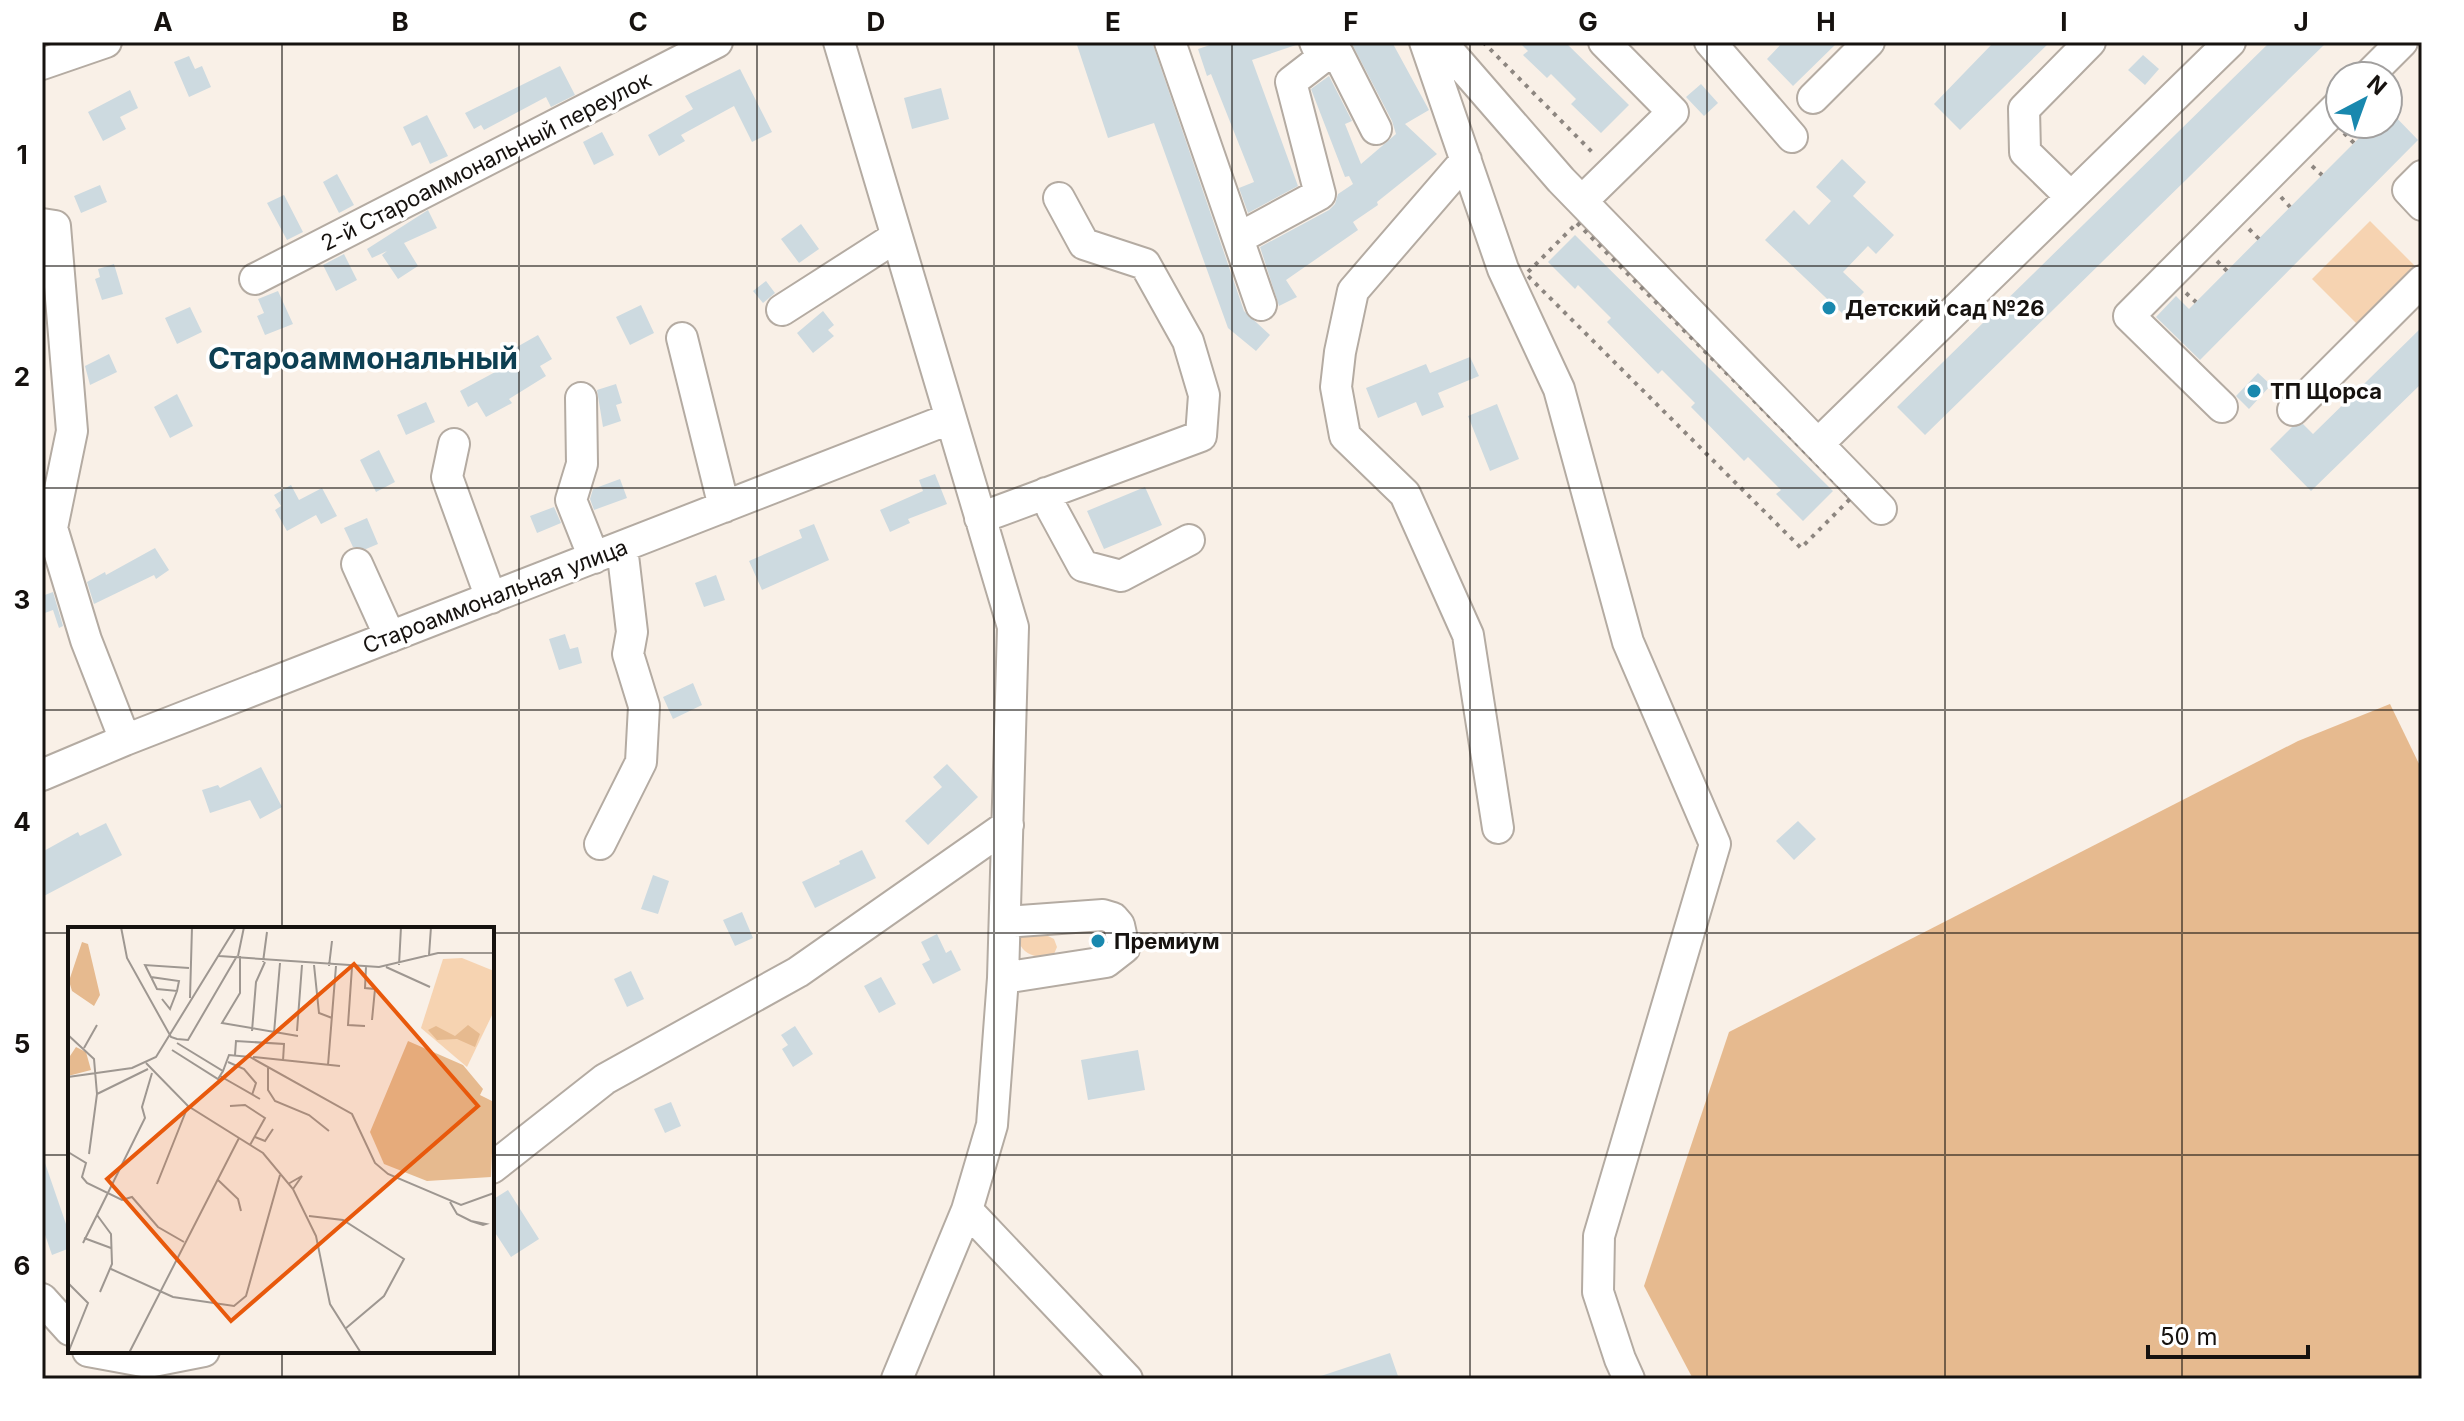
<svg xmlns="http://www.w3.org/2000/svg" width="2464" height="1421" font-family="Inter,sans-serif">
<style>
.green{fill:#f6d3b1}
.forest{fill:#e6ba8f}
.building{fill:#cddae0}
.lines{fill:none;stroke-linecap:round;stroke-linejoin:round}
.minor-casing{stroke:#b4aba2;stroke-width:34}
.path{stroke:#8d8680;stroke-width:4;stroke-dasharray:4 6;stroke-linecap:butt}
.minor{stroke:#fff;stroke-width:30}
.grid{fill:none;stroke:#16120f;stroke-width:2;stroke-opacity:0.55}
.poi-dot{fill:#1988ae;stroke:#fff;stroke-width:3}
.labels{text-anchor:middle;stroke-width:7;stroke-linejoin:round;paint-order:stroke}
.street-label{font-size:22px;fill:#16120f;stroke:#fff}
.poi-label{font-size:22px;font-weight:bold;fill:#16120f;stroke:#fff;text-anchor:start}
.district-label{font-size:30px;font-weight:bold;fill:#0d3f52;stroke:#fff}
.inset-road{fill:none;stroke:#9e9791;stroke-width:2}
.view{fill:#e8590c;fill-opacity:0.15;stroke:#e8590c;stroke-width:4}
.inset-edge{fill:none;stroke:#16120f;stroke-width:4}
.neatline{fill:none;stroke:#16120f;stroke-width:3}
.grid-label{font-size:26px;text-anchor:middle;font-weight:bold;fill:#16120f}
</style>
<rect width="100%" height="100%" fill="#f9f0e7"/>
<path class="green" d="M2370 221 2418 269 2360 327 2312 279Z
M1042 933 1054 939 1057 947 1054 954C1041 959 1024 957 1019 942L1020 938 1028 934Z"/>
<path class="forest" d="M2390 704 2422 770V1379H1693L1644 1286 1729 1032 2298 741Z"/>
<path class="building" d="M1076 42H1152L1244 311 1270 335 1256 351 1228 328 1154 123 1108 138Z
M1219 42H1296V45L1252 60 1298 186 1248 213 1239 188 1254 182 1211 74 1207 76 1198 49Z
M1351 42H1392L1429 110 1405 124 1437 154 1377 202 1378 205 1353 222 1358 230 1286 280 1297 297 1279 306 1260 247 1329 210 1335 204 1338 194 1353 184 1349 176 1345 177 1311 89 1329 76 1352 121 1345 124 1361 164 1396 134 1392 121Z
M1519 42H1565L1629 105 1601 133 1571 104 1576 99 1551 74 1547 78 1523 55 1528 51Z
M1783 42H1838L1793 86 1767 59Z
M1994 42H2050L1960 130 1934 104Z
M2270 42H2327L1925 435 1897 407Z
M2143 55 2159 69 2145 85 2128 70Z
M189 56 195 69 202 66 211 87 189 97 174 62Z
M560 66 575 95 551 107 546 97 484 130 481 125 474 129 465 113Z
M740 69 772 132 752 142 734 106 681 135 685 141 659 156 648 135 693 109 685 96Z
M1701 84 1718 103 1704 116 1686 97Z
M941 88 949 119 912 129 904 98Z
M130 90 138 108 120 117 126 129 103 141 88 112Z
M2388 109 2418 140 2200 360 2156 317 2176 296 2189 309 2322 175 2360 137 2346 124H2388Z
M427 115 448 156 430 164 420 142 412 146 403 127Z
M602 132 614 155 594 165 583 142Z
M1842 159 1866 182 1853 196 1894 235 1876 254 1868 246 1843 272 1864 292 1843 314 1765 240 1794 210 1809 225 1831 201 1816 187Z
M337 174 354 205 339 213 323 182Z
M100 185 107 202 81 213 74 196Z
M284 195 303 232 287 240 267 203Z
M428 210 437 228 404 243 418 266 398 279 382 255 387 251 372 258 367 249Z
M801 224 819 249 799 263 781 239Z
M1575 235 1833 491 1803 521 1776 494 1781 490 1748 457 1744 461 1691 407 1695 403 1662 370 1658 374 1607 322 1611 318 1578 285 1575 289 1548 262Z
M344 254 357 280 336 291 323 265Z
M114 264 123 294 102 300 95 279 100 277 98 269Z
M766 281 775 293 763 303 753 291Z
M278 291 293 324 265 335 257 316 264 313 258 299Z
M641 305 654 333 630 345 616 317Z
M190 307 202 332 177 344 165 318Z
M823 311 834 325 828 330 834 336 813 353 797 333Z
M2422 327V383L2311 491 2270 449 2292 427 2303 424 2313 434Z
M538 335 552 359 540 366 546 376 509 399 512 403 486 417 477 402 468 407 460 391 512 363 506 353Z
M109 354 117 372 90 385 85 366Z
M1470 357 1479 376 1438 393 1444 407 1422 416 1416 402 1378 418 1366 388 1426 364 1430 373Z
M2258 373 2271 385 2249 409 2236 396Z
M616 384 622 403 616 405 621 421 603 427 597 390Z
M177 394 193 426 170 438 154 407Z
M426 402 435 422 406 435 397 415Z
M1497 404 1519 459 1490 471 1468 416Z
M379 450 395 482 376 492 360 460Z
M935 474 947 504 908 519 910 523 890 532 880 510 923 491 919 480Z
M620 479 627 498 594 510 590 499 593 489Z
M291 485 299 500 322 488 337 516 321 524 316 515 287 531 275 510 281 506 274 495Z
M1145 487 1162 525 1104 549 1087 511Z
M554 507 561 523 537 533 530 516Z
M367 518 378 544 366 549 353 547 344 528Z
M814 524 829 560 762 590 749 561 802 538 799 530Z
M155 548 169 570 156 579 154 575 94 604 87 582 105 572 106 575Z
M716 575 725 600 704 607 695 583Z
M53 592 63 626 59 628 53 610 42 614V596Z
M565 634 570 649 578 647 582 663 559 670 549 639Z
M693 683 702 705 673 719 663 697Z
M947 764 978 797 928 845 905 821 942 787 933 777Z
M261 767 282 807 260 819 250 800 210 813 202 790 218 785 220 788Z
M1798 821 1816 839 1794 860 1776 841Z
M106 823 122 855 42 897V852L78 832 80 836Z
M862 850 876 878 815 908 802 882 840 864 839 861Z
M653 875 669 881 658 914 641 909Z
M742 912 753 938 735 946 723 920Z
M937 934 946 953 951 950 961 970 933 984 922 964 930 960 921 942Z
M631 971 644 999 627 1007 614 979Z
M881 977 896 1004 879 1013 864 986Z
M795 1026 813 1054 793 1067 782 1049 788 1045 781 1035Z
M1138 1050 1145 1090 1088 1100 1081 1060Z
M671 1102 681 1126 665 1133 654 1109Z
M42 1163H45L67 1227 70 1226V1248L52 1255 42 1226Z
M508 1190 539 1239 511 1257 492 1228V1200Z
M1390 1353 1399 1379H1321V1376Z"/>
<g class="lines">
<g class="minor-casing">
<path id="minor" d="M839 42 1013 627 1003 978 992 1125 967 1210 897 1379
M1170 42 1261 305
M1425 42 1503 269 1559 389 1628 642 1715 844 1599 1236 1598 1292 1620 1359 1629 1379
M1441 42 1561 180 1881 509
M1710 42 1792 137
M1322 58 1338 54 1376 129
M42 64 106 42
M2368 76 2402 42
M1813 98 1869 42
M1466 160 1353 291 1340 352 1336 387 1345 436 1405 494 1468 635 1498 828
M2422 176 2408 190 2422 205
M2071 197 2025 152 2024 109 2090 42
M1582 201 1673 112 1604 42
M42 224 55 226 72 431 52 528 86 640 125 740
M1239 238 1320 194 1291 82 1322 58 1315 42
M255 279 717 42
M782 310 896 237
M682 338 724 507
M581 398 582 464 571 500 594 558
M2222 407 2129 316 2340 104
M2293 410 2422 281
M454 444 447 477 491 598
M1818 444 2230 42
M1046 493 1052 509 1083 566 1121 576 1189 540
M980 518 1201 436 1204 395 1188 341 1145 264 1084 244 1059 198
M357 564 390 637
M42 775 125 740 949 419
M600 844 641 762 644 706 628 654 632 632 622 547
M1003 978 1106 962 1124 948 1119 925 1113 918 1103 915 1005 922
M492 1168 605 1079 798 972 1008 825
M967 1210 1127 1379
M42 1299 70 1330
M88 1351 148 1362 204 1351"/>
</g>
<path class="path" d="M1483 42 1594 154
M2344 133 2354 143
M2312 166 2322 175
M2281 197 2290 207
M1577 223 1851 498 1801 548 1526 274Z
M2249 229 2259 239
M2217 261 2227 271
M2186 293 2196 302"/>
<use href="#minor" class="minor"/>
</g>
<path class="grid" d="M282 42V929M519 42V1379M757 42V1379M994 42V1379M1232 42V1379M1470 42V1379M1707 42V1379M1945 42V1379M2182 42V1379M42 266H2422M42 488H2422M42 710H2422M42 933H70M492 933H2422M42 1155H70M492 1155H2422M282 1351V1379"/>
<g class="poi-dot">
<circle cx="1829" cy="308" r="8"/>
<circle cx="2254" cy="391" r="8"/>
<circle cx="1098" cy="941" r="8"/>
</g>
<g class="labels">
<g class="street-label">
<text transform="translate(486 161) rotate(-27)" y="8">2-й Староаммональный переулок</text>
<text transform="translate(495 596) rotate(-21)" y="8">Староаммональная улица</text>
</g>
<g class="poi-label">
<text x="1845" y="316">Детский сад №26</text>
<text x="2270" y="399">ТП Щорса</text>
<text x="1114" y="949">Премиум</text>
</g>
<g class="district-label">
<text x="363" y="369">Староаммональный</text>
</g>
</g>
<g transform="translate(68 927)">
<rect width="426" height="426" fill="#f9f0e7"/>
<path d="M394 31 426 44V84L399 140 353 101 375 32Z" fill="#f6d3b1"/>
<path d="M14 15 20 17 32 68 26 79 4 64 1 54ZM400 98 412 107 407 120 389 112 369 113 360 103 368 99 387 109ZM340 114 395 138 415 162 412 168 426 175 423 250 359 254 316 237 302 205ZM8 120 18 125 23 143 0 149V132Z" fill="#e6ba8f"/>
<path class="inset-road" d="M53 0 59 31 103 110 109 112 120 113 169 29M361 28 363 0M151 29 311 40 370 26H426M170 29 176 0M172 29V66L154 96 230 109M195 35 199 5M246 38 251 86 264 91M331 38 333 0M261 39 264 14M284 40 280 98 297 99M298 40 297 61 307 62 304 93M318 40 362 60M83 50 89 62 109 64 111 54 83 50 77 38 121 41M122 71 124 0M94 72 102 82 109 64M184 104 188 55 197 35M229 104 234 38M206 106 212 36M0 108 26 132 29 167 21 227M109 116 155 144 161 128 182 130 284 187 307 236 320 247 393 278 426 266M16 121 29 98M104 123 150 152 155 144M167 128 168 114 216 117 215 134M185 130 272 139M160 135 176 142 188 156 184 168M78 136 120 179 195 226 225 262 248 309 262 377 293 426M260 138 268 39M200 141V163L207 174 241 188 261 204M152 149 192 172M0 150 64 141 88 130 168 0M29 167 80 142M162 179 177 178 197 191 182 218M187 210 197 214 205 202M0 225 18 236 14 250 19 256 54 273 64 270 90 300 116 315M149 252 170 272 173 284M89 257 120 179M220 257 234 249 225 262M382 275 389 287 403 294 415 298 418 297 403 294M241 289 275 293 336 332 316 369 277 402M16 311 43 321M15 316 29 288M43 342 105 370 166 379 178 369 212 248M0 356 20 376 0 426M32 365 44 337 43 307 29 288 77 191 74 180 84 146M61 426 171 211"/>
<path class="view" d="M286 37 410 179 163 394 39 252Z"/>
<rect width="426" height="426" class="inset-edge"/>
</g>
<rect width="2464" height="1421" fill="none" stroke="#ffffff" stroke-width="88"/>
<g transform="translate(2364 100) rotate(41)"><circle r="38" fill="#ffffff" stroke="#a2a09f" stroke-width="2"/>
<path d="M0-6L14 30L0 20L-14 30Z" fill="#1988ae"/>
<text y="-12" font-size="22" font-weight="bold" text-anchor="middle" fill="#16120f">N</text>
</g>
<path d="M2148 1345v12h160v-12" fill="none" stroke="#16120f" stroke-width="4"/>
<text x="2160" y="1345" font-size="24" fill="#16120f" stroke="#ffffff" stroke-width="6" paint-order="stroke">50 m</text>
<rect x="44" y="44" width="2376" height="1333" class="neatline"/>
<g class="grid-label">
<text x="163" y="31">A</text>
<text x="400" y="31">B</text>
<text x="638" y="31">C</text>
<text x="876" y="31">D</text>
<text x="1113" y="31">E</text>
<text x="1351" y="31">F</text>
<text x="1588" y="31">G</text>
<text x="1826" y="31">H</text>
<text x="2064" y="31">I</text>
<text x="2301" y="31">J</text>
<text x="22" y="164">1</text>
<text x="22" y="386">2</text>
<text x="22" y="609">3</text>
<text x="22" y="831">4</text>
<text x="22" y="1053">5</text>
<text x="22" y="1275">6</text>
</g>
</svg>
